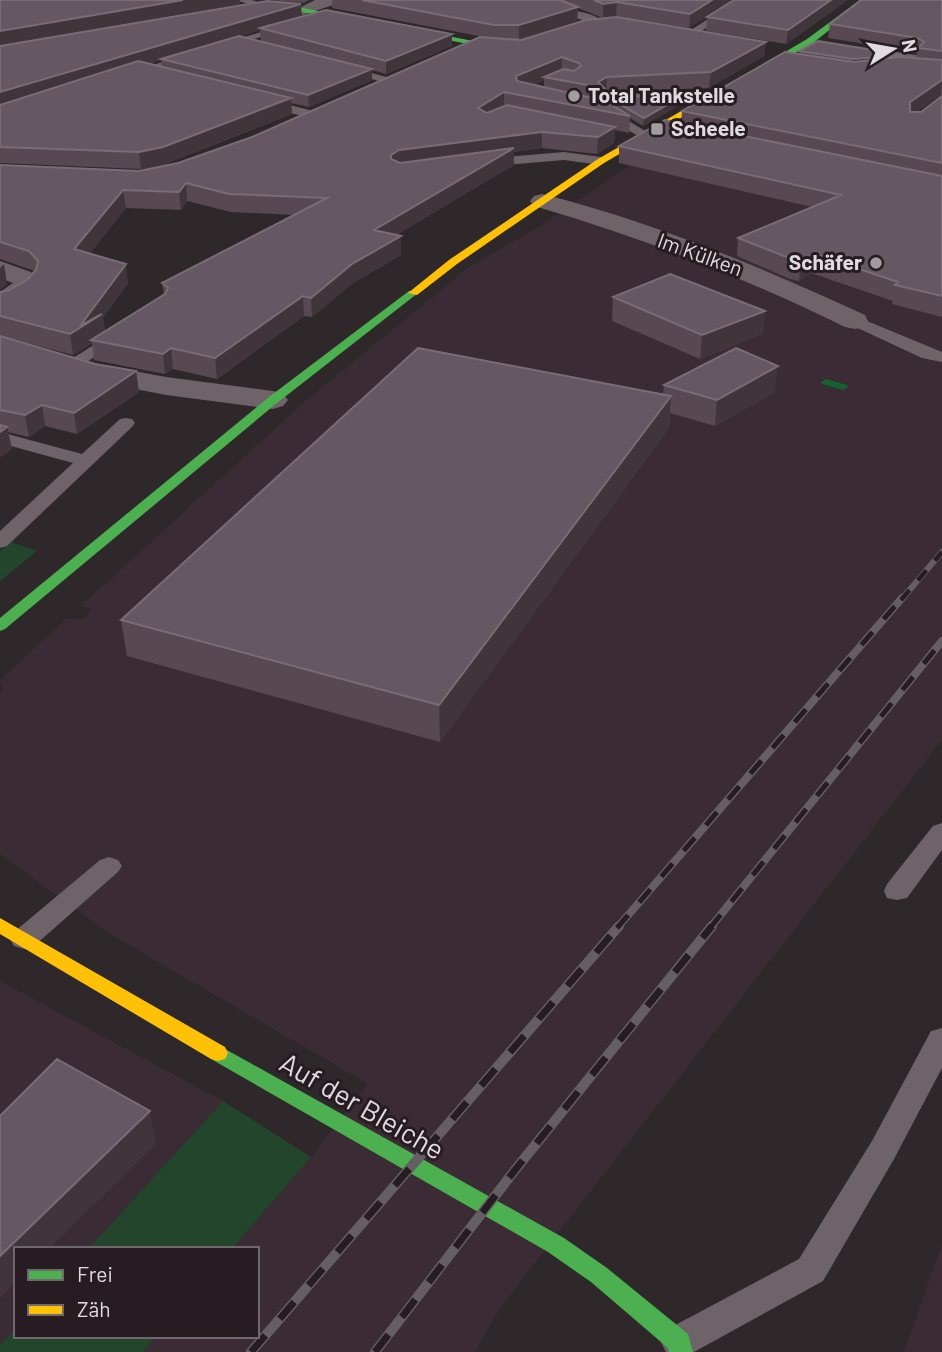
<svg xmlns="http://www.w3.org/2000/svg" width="942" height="1352" font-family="Barlow,sans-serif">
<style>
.built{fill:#3a2b34}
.green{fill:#22452b}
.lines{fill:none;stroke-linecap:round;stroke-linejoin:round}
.stream{fill:#156231;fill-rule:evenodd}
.lane{fill:#6e6369;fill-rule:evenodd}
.street{fill:#6e6369;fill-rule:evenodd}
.fast{fill:#4caf50;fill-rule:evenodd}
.slow{fill:#ffc107;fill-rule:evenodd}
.rail-far2-casing{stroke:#655e62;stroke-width:6}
.rail-far1-casing{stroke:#655e62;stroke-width:8}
.rail-casing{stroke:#655e62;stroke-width:10}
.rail-far2{stroke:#261c22;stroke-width:4.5;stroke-dasharray:13;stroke-linecap:butt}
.rail-far1{stroke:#261c22;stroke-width:5;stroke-dasharray:17;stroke-linecap:butt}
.rail{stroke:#261c22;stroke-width:7;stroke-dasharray:22;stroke-linecap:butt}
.wall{fill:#574852;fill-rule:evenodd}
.shaded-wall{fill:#41353c}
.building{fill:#665862;stroke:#796c75;stroke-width:2}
.poi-dot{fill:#a29c9f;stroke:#261c22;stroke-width:2.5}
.labels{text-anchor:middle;stroke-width:6;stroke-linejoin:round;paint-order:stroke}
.far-poi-label{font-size:21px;font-weight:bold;fill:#e1dade;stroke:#261c22;text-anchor:start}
.far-street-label{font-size:21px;fill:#e1dade;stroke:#261c22}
.near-street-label{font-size:28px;fill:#e1dade;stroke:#261c22}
</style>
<rect width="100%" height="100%" fill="#2e282b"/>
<path class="built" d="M942 139V740L523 1278 497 1313 475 1352H143L156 1336H257V1249H232L311 1157 368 1084 110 934 0 854V692L3 689 0 680 66 619H84L92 609 81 606 304 402 468 268 542 225 639 159Z
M0 981 223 1101 88 1249H16V1328L0 1345Z
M942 1244V1352H904Z"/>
<path class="green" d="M11 542 37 551 0 581V551Z
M223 1101 311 1157 232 1249H88Z
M16 1328V1336H156L143 1352H0V1345Z"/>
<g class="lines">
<path class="stream" d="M826 379 847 385 848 387 843 390 822 384 821 382Z"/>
<path class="lane" d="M235 0H252L273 7 268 10Z
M541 0H552C567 14 593 9 606 24L601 27C582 17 556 17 541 0Z
M738 0H750L692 37 683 35Z
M284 25 293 27 130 77 120 75Z
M876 49 942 59V65L872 54V50Z
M342 65 394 79 396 81 390 84 338 70 336 68Z
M721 90 727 93 725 95 606 103 600 99 606 95Z
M262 98 317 112 319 115 313 119 258 104V100Z
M599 108H607L652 135 650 138H642L599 114Z
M564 152 601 157 607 161 601 165 564 160 483 167 477 163 483 159Z
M855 316 942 352V362L922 358 849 324 847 321Z
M119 329 127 334 125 337 76 369H64L62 365Z
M126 418 132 419 135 423 132 427 7 546 0 548V531L73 463 0 443V432L82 454 120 419Z
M942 823V850L907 898 897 900 887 898 884 891 887 884 933 826Z
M109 857 118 860 122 866 118 872 34 946 24 949 14 946 10 939 14 932 100 860Z
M942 1028V1068L894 1159 823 1281 694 1352H666L661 1342 666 1330 799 1259 872 1141 931 1031Z"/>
<path class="street" d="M315 0H338L336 4 303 15 295 10Z
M542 194C651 221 763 268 865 315L868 321 865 327 855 329 845 327C745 278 641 237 534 206L530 201 534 196Z
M0 261 31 272 39 282C36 298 14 307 0 311V292L13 283 0 278Z
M0 338 102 365 166 377 273 391 283 394 288 400 283 406 273 409 166 395 99 382 0 355Z"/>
<path class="fast" d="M860 0H867L813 43 755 76 748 74 807 39Z
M247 7 303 8 494 45 525 47 494 49 303 12 249 10Z
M409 291 418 293 277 403 5 629 0 631V618L269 397Z
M218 1045 564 1238 607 1268 688 1334 693 1352H669L668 1348 591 1282 548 1252 211 1059 208 1053 211 1047Z"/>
<path class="slow" d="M749 72 756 74 604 163 457 264 417 295 408 293 449 260 598 159Z
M0 918 225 1047 228 1053 225 1059 218 1061 211 1059 0 934Z"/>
<g class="rail-far2-casing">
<path id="rail-far2" d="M901 600 942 552"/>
</g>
<g class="rail-far1-casing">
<path id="rail-far1" d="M617 928 902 598
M710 928 942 641"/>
</g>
<g class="rail-casing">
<path id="rail" d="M251 1352 619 926
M375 1352 515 1170 712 926"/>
</g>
<use href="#rail-far2" class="rail-far2"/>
<use href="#rail-far1" class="rail-far1"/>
<use href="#rail" class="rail"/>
</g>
<path class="wall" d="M0 0H240V4L8 45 302 16 452 46 386 74 372 70V80L309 107 291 103 292 114 165 164 141 169 0 163ZM260 30 261 41 241 36ZM161 60V67L149 64Z
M270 0H309L304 3Z
M332 0H733L689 28 616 16 603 18 578 8 577 21 519 39 766 42 764 56 709 88 606 92 604 94 603 101 609 104V98L688 93V100L643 126 630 118 629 133 615 130 614 143 597 154 542 148 514 152V165L396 235 401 236V255L353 283 312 317 304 316 217 379 173 369 165 374 94 360 92 343 73 355 0 336V292L9 290 27 280 34 272 32 270 0 259V165L139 171 178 163 252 137 484 37 332 8ZM544 80V87L533 85ZM187 201 231 212 295 215 162 283 164 294 105 331 103 318 128 283 89 254 126 208 181 210Z
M734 0H848L786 44 706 31 707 17Z
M942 0V95H941L916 112H921L942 96V317L892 304 893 301 811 273 799 281 790 279 737 256 738 238 812 207 619 163V146L681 124 682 111 799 54V51L916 59 917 54 914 52 828 38 830 24Z
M613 297 765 311 762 334 700 359 612 321Z
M0 336 95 364 136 371 139 392 77 434 45 426 29 437 8 432 12 449 0 457Z
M664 385 775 392 715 426 670 413 669 428 440 742 127 656 121 620 663 395Z"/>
<path class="shaded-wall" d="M183 0H240V4L0 46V31Z
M712 0H733L689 28 690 14Z
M831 0H848L786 44 788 30Z
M617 2 616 16 603 18V4Z
M301 4 302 18 260 28V30L0 109V92Z
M578 7 577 21 519 39V25Z
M452 34V46L386 74V61Z
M766 42 764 56 709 88 711 72Z
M904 55 903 62 852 66 853 59Z
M562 57V73L544 77V80L516 92V76Z
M372 69V80L309 107 308 95Z
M607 77 606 92 604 94V88L598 82Z
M942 80 941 95 907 118 910 102Z
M504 92V108L477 124 478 108Z
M688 93V100L643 126 644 118Z
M291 98 292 114 165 164 141 169 139 152Z
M615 127 614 143 597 154 598 137Z
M542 132V148L514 152V165L374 248V230L392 172 391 155 399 150Z
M186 183 187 201 181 210 179 192Z
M123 190 126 208 77 268 74 249Z
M401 236V255L353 283 312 317 311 298 352 264Z
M814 254 811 273 799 281 801 262Z
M4 264 7 284 0 290V268Z
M126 264 128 283 103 318 105 335 91 340 92 343 73 355 70 334 80 326Z
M303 296 304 316 217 379 215 358Z
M765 311 762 334 700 359 702 335Z
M171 348 173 369 165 374 163 354Z
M778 366 775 392 715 426 717 400Z
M136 371 139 392 77 434 74 413Z
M671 396 669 428 440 742 439 705Z
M42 405 45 426 29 437 25 415Z
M7 427 12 449 0 457V432Z
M150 1111 156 1144 49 1249H16V1282L0 1298V1256Z"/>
<path class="building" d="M0 0H183L0 31Z
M362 0H560L578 7 519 25H494Z
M594 0H712L690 14 617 2 603 4Z
M734 0H831L788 30 707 17Z
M861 0H942V51L918 48 924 42 917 38 830 24Z
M267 1 301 4 0 92V46Z
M326 10 452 34 386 61 260 28Z
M617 17 766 42 711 72 607 77 598 82 604 88 544 77 563 69 574 71 581 66 579 63 562 57 516 76 517 81 605 101 630 116 504 92 478 108 487 113 507 105 615 127 598 137 542 132 399 150 391 155V159L400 163 514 148 374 230 401 236 352 264 311 298 303 296 215 358 171 348 163 354 91 340 165 294 168 288 162 283 327 198 229 194 186 183 179 192 123 190 74 249 126 264 80 326 102 314 70 334 0 316V292L9 290 27 280 36 270 38 261 29 251 0 242V165L139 171 178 163 252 137 480 37 521 40 586 20Z
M239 36 372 69 308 95 161 59Z
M818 41 904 55 853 59 799 51Z
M785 52 854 62 900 57 942 60V80L910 102V112H921L942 96V163L682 111Z
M138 61 291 98 163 147 139 152 0 147V105Z
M688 93 644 118 609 98Z
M665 120 942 176V296L895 285 898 282 814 254 801 262 792 259 738 238 841 195 619 146Z
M670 274 765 311 702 335 613 297Z
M0 336 95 364 136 371 74 413 42 405 25 415 0 410Z
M418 348 671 396 439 705 121 620Z
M736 348 778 366 717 400 664 385Z
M0 425 7 427 0 432Z
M57 1059 150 1111 0 1256V1116Z"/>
<g class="poi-dot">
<circle cx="574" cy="96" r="7"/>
<rect x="650" y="122" width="14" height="14" rx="3.5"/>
<circle cx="876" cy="263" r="7"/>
</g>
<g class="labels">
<g class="far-poi-label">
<text x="588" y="103">Total Tankstelle</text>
<text x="671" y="136">Scheele</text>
<text x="862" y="270" text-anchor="end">Schäfer</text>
</g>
<g class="far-street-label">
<text transform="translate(700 255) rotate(20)" y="7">Im Külken</text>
</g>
<g class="near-street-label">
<text transform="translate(362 1106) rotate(30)" y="10">Auf der Bleiche</text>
</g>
</g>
<rect x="14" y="1247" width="245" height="91" fill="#261c22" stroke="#71686d" stroke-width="2"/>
<rect x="28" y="1270" width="35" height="10" fill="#4caf50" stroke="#71686d" stroke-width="2"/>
<text x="77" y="1282" font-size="21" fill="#e1dade">Frei</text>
<rect x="28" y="1305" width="35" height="10" fill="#ffc107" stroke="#71686d" stroke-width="2"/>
<text x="77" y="1317" font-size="21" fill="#e1dade">Zäh</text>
<g transform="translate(893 49) rotate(79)" stroke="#261c22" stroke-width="5" paint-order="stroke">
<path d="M0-5L12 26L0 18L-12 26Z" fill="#e1dade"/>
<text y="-10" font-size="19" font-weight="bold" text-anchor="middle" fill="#e1dade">N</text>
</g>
</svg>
